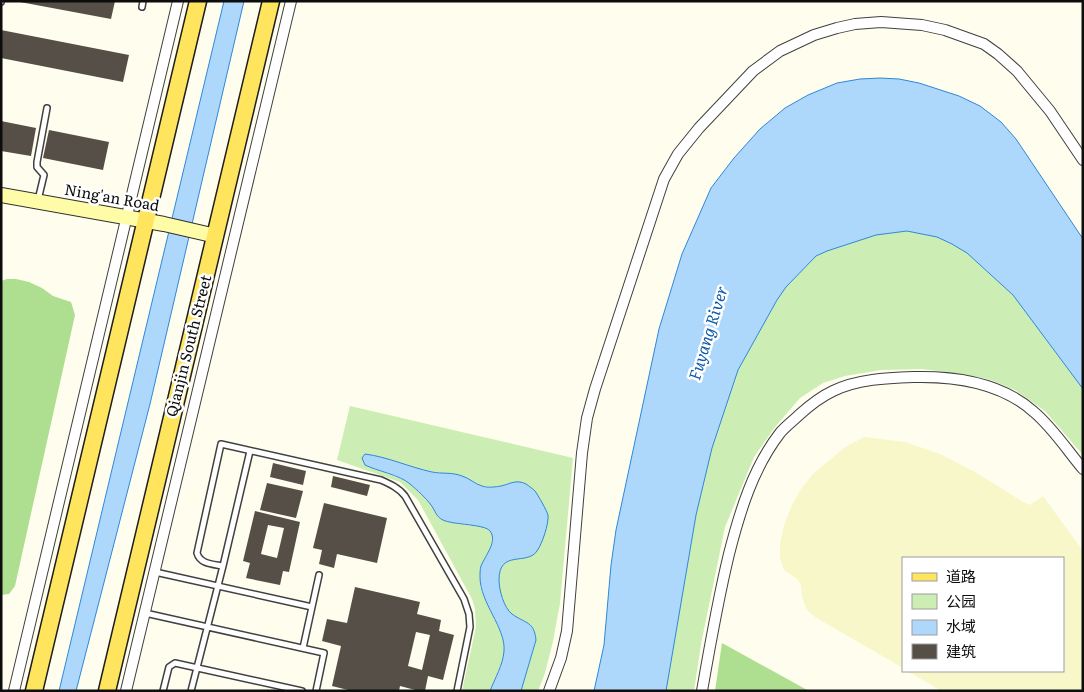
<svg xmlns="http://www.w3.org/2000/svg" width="1084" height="692" font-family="Literata,'Noto Sans SC',serif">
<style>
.farmland{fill:#f7f7ca}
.green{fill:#ccedb3}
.forest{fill:#aedf91}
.water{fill:#add8fb;stroke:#2e87d8}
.building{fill:#564f48;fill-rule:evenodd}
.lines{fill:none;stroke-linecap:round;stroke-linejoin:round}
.lane-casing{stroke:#404040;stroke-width:8}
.street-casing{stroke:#404040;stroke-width:12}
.secondary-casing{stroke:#2f2f2f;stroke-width:16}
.primary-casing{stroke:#1e1e1e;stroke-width:19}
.lane{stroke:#fff;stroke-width:5}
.street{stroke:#fff;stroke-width:10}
.secondary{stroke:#fffca8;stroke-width:14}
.primary{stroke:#ffe45d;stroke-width:16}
.labels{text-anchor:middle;stroke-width:5;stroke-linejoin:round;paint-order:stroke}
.street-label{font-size:15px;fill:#0d0d0d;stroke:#fff}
.water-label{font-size:16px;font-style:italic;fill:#0c58a9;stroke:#fff}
</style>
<rect width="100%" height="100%" fill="#fffded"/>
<path class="farmland" d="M864 437 905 442 940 454 975 472 1020 500 1030 505 1043 496 1083 551V691H942L907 671H1063V558H903V668L815 617 807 610 802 597 801 585 797 579 784 570 780 558V545L784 525 791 507 801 489 812 475 844 448Z"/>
<path class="green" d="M907 231 937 237 952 244 967 253 1013 295 1083 389V455L1045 411 1015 390 988 379 954 373 922 369 881 370 845 376 823 383 800 398 775 427 754 457 725 527 701 644 694 691H666L696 515 712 448 738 370 777 300 786 287 816 256 827 251 876 235Z
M350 406 573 458 560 603 553 641 545 673 538 691H521L536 641 531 625C525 622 515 618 510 613 502 604 493 574 504 564 509 559 516 559 523 558L509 483 503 486 492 487 481 486 473 481 443 473 365 465 409 482 432 505 436 514 458 524 484 527 490 530 493 537 480 586 485 599 504 640V651L503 660 490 691H462L476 627 475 609 472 599 418 500 400 482 337 460Z"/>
<path class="forest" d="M7 279H16L29 282 42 288 53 296 71 302 75 315 15 586 9 594 1 595V281Z
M722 643 809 691H715Z"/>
<path class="water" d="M224 1H244L150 404 76 691H59Z
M880 78 899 79 919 83 959 96 980 106 1001 122 1016 139 1083 239V389L1013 295 967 253 952 244 937 237 907 231 876 235 827 251 816 256 786 287 777 300 738 370 712 448 696 515 666 691H594L604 645 611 565 616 530 659 329 682 254 711 188 734 158 760 129 785 108 808 95 837 83 860 79Z
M365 454C388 457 409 467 432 472 442 474 452 472 462 476 469 478 475 484 482 486 488 488 495 487 501 486 510 484 516 479 526 484 529 486 533 489 535 491 538 495 547 511 548 515 549 524 542 544 537 551 527 566 499 549 499 580 499 590 504 608 512 614 526 624 534 621 536 640L521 691H490C495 678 503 665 504 651 506 628 480 603 480 577 480 573 480 569 481 566 485 556 498 541 490 531 485 524 453 525 443 520 436 517 435 510 431 505 426 498 417 490 410 484 400 475 377 471 365 465L362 458Z"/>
<path class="building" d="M21 1H115L111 19 20 2Z
M1 30 129 55 123 82 1 58Z
M1 121 36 128 31 156 1 151Z
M49 130 109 142 103 170 43 158Z
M273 463 306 471 303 485 270 477Z
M333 476 370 485 367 496 331 487Z
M267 483 303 491 296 518 260 510Z
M324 503 387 518 377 563 337 554 334 568 319 564 322 550 313 548Z
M255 511 300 522 289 572 283 571 280 585 246 578 250 563 243 561ZM268 525 284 528 277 558 261 554Z
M355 587 420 602 417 614 441 620 439 631 454 635 443 680 428 676 425 691H419L400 686 399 691H352L332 686 341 646 322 641 327 619 347 623ZM416 632 430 635 422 670 408 666Z"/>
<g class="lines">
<g class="lane-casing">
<path id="lane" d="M1 2V1
M142 7 143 1
M38 200 44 175 37 167V162L47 108
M223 566C212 564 200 564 197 553L221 444 381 480C390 484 399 488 405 496L464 599 469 614 470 627 457 691
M155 572 312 607
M145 613 324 653 316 691
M303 648 319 575
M163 691 169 667 175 663 302 691
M191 691 223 566 250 451"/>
</g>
<g class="street-casing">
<path id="street" d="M14 691 178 1
M126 691 291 1
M549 691 561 658 567 631 582 453 587 418 595 389 664 179 678 154 699 128 753 71 780 51 814 35 837 28 855 24 881 22 922 25 945 30 984 44 998 54 1017 71 1050 111 1083 160
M702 691C710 645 718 599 729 554 740 511 753 468 780 433 786 426 793 421 799 415 809 406 820 397 833 391 858 379 887 378 914 377 956 376 1002 383 1034 412 1053 428 1067 450 1083 469"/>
</g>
<g class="secondary-casing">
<path id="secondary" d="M1 195 164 224 216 236"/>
</g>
<g class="primary-casing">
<path id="primary" d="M34 691 198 1
M107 691 271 1"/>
</g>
<use href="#lane" class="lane"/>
<use href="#street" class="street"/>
<use href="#secondary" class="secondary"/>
<use href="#primary" class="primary"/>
</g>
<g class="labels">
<g class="street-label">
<text transform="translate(112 198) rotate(10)" y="5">Ning'an Road</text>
<text transform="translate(189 346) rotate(-76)" y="5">Qianjin South Street</text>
</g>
<g class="water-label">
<text transform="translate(708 333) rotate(-73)" y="6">Fuyang River</text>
</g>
</g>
<rect width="1084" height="692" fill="none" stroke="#0d0d0d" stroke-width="5"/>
<rect x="902" y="557" width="162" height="115" fill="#ffffff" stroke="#9e9e9e"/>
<rect x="912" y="573" width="25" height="8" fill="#ffe45d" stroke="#9e9e9e"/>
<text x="946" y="582" font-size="15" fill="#0d0d0d">道路</text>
<rect x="912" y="594" width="25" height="15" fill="#ccedb3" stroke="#9e9e9e"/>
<text x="946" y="607" font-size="15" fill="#0d0d0d">公园</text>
<rect x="912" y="620" width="25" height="15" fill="#add8fb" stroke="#9e9e9e"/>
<text x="946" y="632" font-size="15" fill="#0d0d0d">水域</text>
<rect x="912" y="644" width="25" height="15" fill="#564f48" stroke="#9e9e9e"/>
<text x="946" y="657" font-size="15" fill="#0d0d0d">建筑</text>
</svg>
